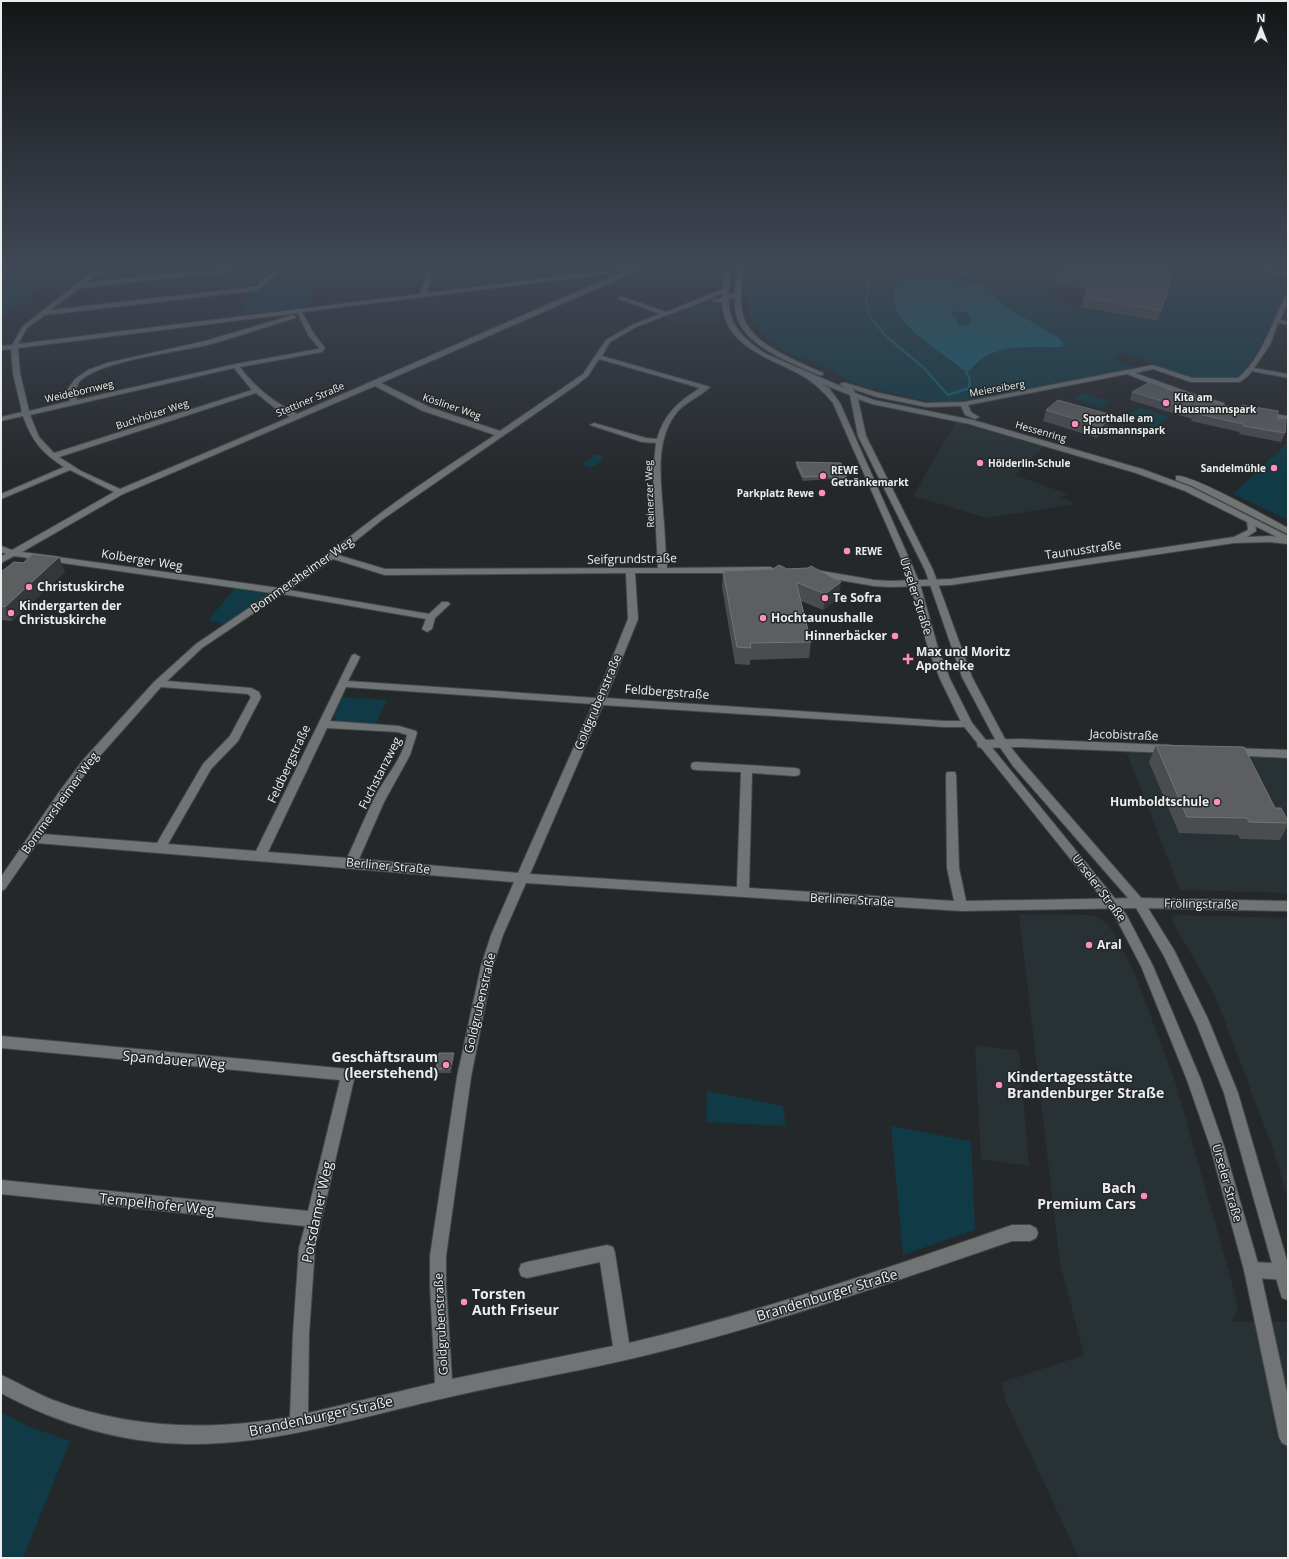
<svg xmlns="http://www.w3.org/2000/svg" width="1289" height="1559" font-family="'Open Sans',sans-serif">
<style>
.built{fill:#283235}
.green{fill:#103a45}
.water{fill:#116073;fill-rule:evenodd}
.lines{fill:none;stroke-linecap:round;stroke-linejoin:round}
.stream{stroke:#116073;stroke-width:2.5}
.minor-casing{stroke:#434647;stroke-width:2}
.tertiary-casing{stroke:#434647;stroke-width:2}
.minor{fill:#707475;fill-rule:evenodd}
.tertiary{fill:#707475;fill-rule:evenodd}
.wall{fill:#4a4d4f}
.shaded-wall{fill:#343739}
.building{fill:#5c5e60;stroke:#727576}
.poi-dot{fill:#fd8ec0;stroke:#25282a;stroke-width:1.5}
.labels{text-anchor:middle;stroke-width:3;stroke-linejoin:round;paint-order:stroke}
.far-street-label{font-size:10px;fill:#eceeee;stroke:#25282a}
.far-poi-label{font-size:10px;font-weight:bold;fill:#eceeee;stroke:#25282a;text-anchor:start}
.street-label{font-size:12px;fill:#eceeee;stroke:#25282a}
.poi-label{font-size:12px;font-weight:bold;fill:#eceeee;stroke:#25282a;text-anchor:start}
.near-poi-label{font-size:14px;font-weight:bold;fill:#eceeee;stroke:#25282a;text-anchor:end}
.near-street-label{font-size:14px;fill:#eceeee;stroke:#25282a}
</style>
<rect width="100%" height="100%" fill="#25282a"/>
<path class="built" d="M711 303 718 305 721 323 700 322 690 324 687 327 664 318 703 304Z
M956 422 1043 447 1015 475 1068 494 1061 497 1075 504 987 518 913 496Z
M1127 753 1288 758V893L1180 890Z
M1019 914 1091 915 1098 917 1107 924 1115 935 1136 977 1176 1084 1233 1287 1238 1311 1231 1322H1288V1558H1079L1005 1399 1002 1382 1084 1355 1060 1263Z
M1175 915 1288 918V1199L1274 1152 1215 995 1172 921V916Z
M975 1045 1019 1051 1029 1166 981 1159Z"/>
<path class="green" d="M1 265H71L1 317Z
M287 265H346L310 297 313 306 236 315 243 312 249 291 259 290Z
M749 265H1057L1049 283H1050L1047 293C1061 311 1112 313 1135 316V318L1159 322 1168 289 1175 273 1190 276 1193 265 1265 276V279L1288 282V292L1253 359 1238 378H1192L1124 353 1112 357 1134 368 1087 379 947 403 932 402 878 390 858 385 821 365 792 355 766 338 753 324 750 313 747 289Z
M1082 393 1110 402 1101 408 1073 398Z
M1139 407 1169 417 1155 428 1124 418Z
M1288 442V520L1233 494Z
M593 455H601L603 459C597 464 594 469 585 466V462L590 460Z
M237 586 279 591 229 626 208 620Z
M341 697 387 700 375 725 339 722 332 715Z
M707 1091 783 1106 786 1126 706 1122Z
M891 1126 971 1141 975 1230 903 1255Z
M1 1412 30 1427 70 1441 23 1558H1Z"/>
<path class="water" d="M906 279C928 279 959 279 980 285 994 289 995 299 1005 306 1023 318 1041 327 1059 338L1064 345 1061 347C1036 348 1005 343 983 358 977 362 974 366 969 371L963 370C941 350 893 327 893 294 893 287 900 281 906 279ZM954 311 967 312 971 321 970 323 966 326 957 324V320L950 313Z"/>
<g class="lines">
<path class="stream" d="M871 265 866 303 870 317 887 337 924 368 948 395 969 388 970 380 966 371
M934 265 971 275 974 276 973 283"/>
<g class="minor-casing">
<path id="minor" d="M101 265H108L85 283 252 265H271L268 267 80 288 50 310 252 287 256 286 280 265H286L260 288 253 291 45 315 27 328 18 344 420 294 429 265H435L427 293 652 265H669L666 267 634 271 612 282 381 383 429 407 500 431 583 374 606 340 632 325 660 314 619 299V297H623L666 312 723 289H727V291L700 303 636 327 610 342 602 356 710 387C700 397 687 401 678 411 654 439 661 480 663 512 665 531 665 549 667 568L771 567 775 570 771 573H635L638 619 606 698 944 721H967L972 724 967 727H944L603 705 530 874 737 887 741 772 696 770 692 769 691 766 692 763 696 762 795 768 799 769 800 772 799 775 795 776 752 773 749 888 954 901 947 868 946 775 947 772H955L956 775 959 868 966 901 1139 898 1288 901V911L1139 908 961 911 526 883 503 935 493 966 471 1077 446 1256V1285L452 1379 613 1346 600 1262 527 1278 521 1276 519 1270 521 1264 527 1262 607 1245 613 1247 615 1253 629 1343C759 1312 886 1269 1012 1225H1030L1036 1228 1038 1233 1036 1238 1030 1241H1012C893 1282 773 1324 651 1354 583 1371 513 1382 445 1398 360 1417 276 1445 187 1444 122 1443 58 1424 1 1393V1375C19 1383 35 1393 53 1400 130 1429 210 1431 290 1417L293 1334 299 1248 305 1226 1 1194V1180L308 1211 340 1080 1 1048V1036L348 1069 353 1071 355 1075 315 1248 309 1334 308 1413 435 1383 430 1285V1256L457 1077 481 966 491 935 514 882 37 843 5 889 1 891V877L59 792 83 760 154 682 196 644 271 593 14 556 1 563V556L6 554 1 552V546L12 550 114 492 70 470 1 499V494L64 467C42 453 32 441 23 416L1 421V417L22 412 13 373 11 349 1 350V346L12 345 23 326ZM622 272 297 414C274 402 255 388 240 367L322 352 325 348 314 334 302 312ZM299 313 298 314 308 335 319 348 318 349 236 364 77 400 75 390C76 388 78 384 79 382 98 361 178 352 207 345 237 337 266 327 295 318L296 317 293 315 205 341 107 363 88 370 75 379 67 390 70 401 29 411 20 373 18 348ZM599 359 700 388C679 401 664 414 657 439L646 438 594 423 590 425 642 442 656 443 653 474 658 568 385 569 338 555 383 519 578 384 588 376ZM234 368 252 390 54 453 39 437 30 415ZM375 386 423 411 495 435C456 461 415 487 377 516 344 540 314 567 279 588L22 552 123 494ZM256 393 275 408 290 417 120 489 81 471 59 457ZM333 559 385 575 626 573 628 619 596 698 348 681 360 657 355 654 352 655 256 851 168 844 211 769 238 741 261 697 259 692 251 688 167 681 202 648 282 594 426 619 422 629 427 632 432 629 435 618 450 604 448 602H442L429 614 289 590ZM161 687 248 694 251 697 230 736 203 764 157 843 42 834 91 766ZM346 687 593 704 518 873 359 859 384 802 410 755 417 733 416 731 399 726 330 721ZM327 728 398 732 407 735C404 756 387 775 377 793 366 814 357 837 347 858L268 852Z
M1228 265H1242L1288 272V276Z
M738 290 741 292C735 299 719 306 711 300L728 296Z
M1288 295V303L1280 320 1288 321V325L1278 323 1270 345 1254 368 1288 374V378L1252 371 1248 376 1240 382H1191L1153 369 1135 373 1199 396 1224 403V407L1193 400 1127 374 968 405 971 412 979 417 975 419 965 415 961 406 928 407 924 405 928 403 964 402 1153 365 1192 378H1238C1262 358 1271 324 1285 297Z
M1260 412 1288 416V420L1260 416Z
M1251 519 1255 522 1256 531 1247 537 1269 536 1288 538V544L1269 542 1234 543 951 585 890 587 874 586 816 576 812 573 816 570 874 580 890 581 951 579 1234 537 1248 530 1247 522Z
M1020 739 1169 745 1173 746 1174 749 1173 752 1169 753 1020 747 982 748 978 747 977 744 978 741 982 740Z
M1233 748 1288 750V758L1229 755 1228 752 1229 749Z
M1252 1262 1288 1264V1280L1252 1278 1246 1276 1244 1270 1246 1264Z"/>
</g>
<g class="tertiary-casing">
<path id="tertiary" d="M726 265H732C725 310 726 328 766 354L845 388 840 384 842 383H846L879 393 926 403 930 405 926 407 877 397 853 389 855 393 874 400 973 420 1142 469 1191 487 1288 536V542L1285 541 1185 491 1136 473 969 424 872 404 858 399 866 436 933 570 972 677 1006 741 1021 760 1143 900 1174 950 1208 1019 1238 1093 1288 1264V1300L1282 1298 1280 1292 1224 1093 1196 1023 1164 956 1135 906 1013 766 997 743 962 677 925 570 858 436 850 395 822 384 829 388 840 403 912 565 920 584 938 648 950 679 972 723 1117 901 1127 916 1153 966 1201 1080 1224 1146 1260 1270 1288 1397V1446L1282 1443 1279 1437 1244 1270 1210 1146 1187 1080 1141 966 1118 922 1109 907 962 724 940 679 928 648 910 584 904 565 833 403C824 392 813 382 801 375 772 359 730 348 723 311 720 296 724 280 726 265Z
M738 265H744C742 281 739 298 743 315 750 345 798 361 823 373V375H819C792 363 744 347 736 314 733 298 736 281 738 265Z
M1176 476C1190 473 1271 519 1288 528V534L1192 486 1176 480Z"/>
</g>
<use href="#minor" class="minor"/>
<use href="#tertiary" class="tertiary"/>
</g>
<path class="wall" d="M1176 265 1158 321 1081 307 1084 297 1087 289 1055 284 1057 274Z
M1132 392 1203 403 1240 410 1242 405 1277 419 1285 433 1281 442 1239 434 1240 432 1191 421 1192 419 1130 400Z
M1046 410 1112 415 1108 426 1097 438 1043 421Z
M796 462 847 475V478H845V481L831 482 830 479 803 481 796 466Z
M787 569 839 598 823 610 801 601 811 642 809 658 750 660V665L735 664 722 587 723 571Z
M1 572H65L12 621 1 620Z
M1156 745 1275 808 1288 821V825L1280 840 1240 839 1238 835 1179 833 1149 762Z
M454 1053V1057L451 1073H437L436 1069Z"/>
<path class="shaded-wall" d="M1112 415 1108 426 1097 438 1101 427Z
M59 557 65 572 12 621 5 607Z
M841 582 839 598 823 610 825 594Z
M454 1053V1057L451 1073 450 1069Z"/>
<path class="building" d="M1062 265H1176L1161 311 1084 297 1091 280 1057 274Z
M1150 382 1203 403 1208 401 1242 410V405L1278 411 1277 419 1286 421 1285 433 1243 426V424L1194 413 1196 411 1132 392Z
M1058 400 1112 415 1101 427 1046 410Z
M796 462 841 463 847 475H844L846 477 832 478 831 476 803 477Z
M33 554 59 557 5 607 1 606V572L14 562 23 563Z
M779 565 787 569 808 568 811 566 841 582 825 594 796 582 811 642 750 643 751 648 737 647 723 571 773 569Z
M1156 745 1244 747 1275 808H1281L1288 821V823L1249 822 1247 818 1187 817Z
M439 1053H454L450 1069H436Z"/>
<linearGradient id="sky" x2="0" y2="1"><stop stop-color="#141617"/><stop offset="0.55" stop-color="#404855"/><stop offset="1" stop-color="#404855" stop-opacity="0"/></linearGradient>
<rect width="1289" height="483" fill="url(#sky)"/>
<g class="poi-dot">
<circle cx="1166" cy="403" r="4"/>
<circle cx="1075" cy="424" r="4"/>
<circle cx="980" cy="463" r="4"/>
<circle cx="1274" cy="468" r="4"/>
<circle cx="823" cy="476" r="4"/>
<circle cx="822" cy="493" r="4"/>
<circle cx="847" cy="551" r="4"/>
<circle cx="29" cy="587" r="4"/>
<circle cx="825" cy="598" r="4"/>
<circle cx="11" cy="613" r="4"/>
<circle cx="763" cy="618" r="4"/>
<circle cx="895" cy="636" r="4"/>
<path d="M906 653h4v4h4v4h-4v4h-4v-4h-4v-4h4z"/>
<circle cx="1217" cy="802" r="4"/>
<circle cx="1089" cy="945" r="4"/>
<circle cx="446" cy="1065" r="4"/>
<circle cx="999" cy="1085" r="4"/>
<circle cx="1144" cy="1196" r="4"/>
<circle cx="464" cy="1302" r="4"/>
</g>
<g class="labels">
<g class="far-street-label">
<text transform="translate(997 388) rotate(-10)" y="4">Meiereiberg</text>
<text transform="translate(79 391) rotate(-13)" y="4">Weidebornweg</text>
<text transform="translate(310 399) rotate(-23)" y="4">Stettiner Straße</text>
<text transform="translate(452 406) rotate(19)" y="4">Kösliner Weg</text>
<text transform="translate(152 414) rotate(-18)" y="4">Buchhölzer Weg</text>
<text transform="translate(1041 431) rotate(16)" y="4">Hessenring</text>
<text transform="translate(649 494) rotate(-92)" y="4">Reinerzer Weg</text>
</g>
<g class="far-poi-label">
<text x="1174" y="401">Kita am<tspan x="1174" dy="12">Hausmannspark</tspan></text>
<text x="1083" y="422">Sporthalle am<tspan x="1083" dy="12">Hausmannspark</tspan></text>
<text x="988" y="467">Hölderlin-Schule</text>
<text x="1266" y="472" text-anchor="end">Sandelmühle</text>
<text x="831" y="474">REWE<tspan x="831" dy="12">Getränkemarkt</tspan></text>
<text x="814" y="497" text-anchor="end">Parkplatz Rewe</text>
<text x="855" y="555">REWE</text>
</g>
<g class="street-label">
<text transform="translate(1083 550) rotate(-8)" y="4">Taunusstraße</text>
<text transform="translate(632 559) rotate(-1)" y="4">Seifgrundstraße</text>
<text transform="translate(142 560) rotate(9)" y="4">Kolberger Weg</text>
<text transform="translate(302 575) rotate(-35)" y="4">Bommersheimer Weg</text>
<text transform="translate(916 596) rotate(72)" y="4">Urseler Straße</text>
<text transform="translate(667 692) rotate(4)" y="4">Feldbergstraße</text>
<text transform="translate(598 702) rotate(-67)" y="4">Goldgrubenstraße</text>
<text transform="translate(1124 735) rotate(2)" y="4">Jacobistraße</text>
<text transform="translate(289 764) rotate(-65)" y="4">Feldbergstraße</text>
<text transform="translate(380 773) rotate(-63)" y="4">Fuchstanzweg</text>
<text transform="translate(60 803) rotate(-54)" y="4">Bommersheimer Weg</text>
<text transform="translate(388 866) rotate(5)" y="4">Berliner Straße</text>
<text transform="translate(1099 888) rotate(53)" y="4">Urseler Straße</text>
<text transform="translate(852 900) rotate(3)" y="4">Berliner Straße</text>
<text transform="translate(1201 904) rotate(1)" y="4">Frölingstraße</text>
<text transform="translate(480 1003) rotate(-77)" y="4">Goldgrubenstraße</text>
<text transform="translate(1227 1183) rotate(74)" y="4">Urseler Straße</text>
<text transform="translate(441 1324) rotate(-93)" y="4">Goldgrubenstraße</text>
</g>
<g class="poi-label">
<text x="37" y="591">Christuskirche</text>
<text x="833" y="602">Te Sofra</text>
<text x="19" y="610">Kindergarten der<tspan x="19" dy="14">Christuskirche</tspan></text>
<text x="771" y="622">Hochtaunushalle</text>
<text x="887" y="640" text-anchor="end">Hinnerbäcker</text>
<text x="916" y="656">Max und Moritz<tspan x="916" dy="14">Apotheke</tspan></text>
<text x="1209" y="806" text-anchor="end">Humboldtschule</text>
<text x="1097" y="949">Aral</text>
</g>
<g class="near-poi-label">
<text x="438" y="1062">Geschäftsraum<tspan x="438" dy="16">(leerstehend)</tspan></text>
<text x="1007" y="1082" text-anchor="start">Kindertagesstätte<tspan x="1007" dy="16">Brandenburger Straße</tspan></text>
<text x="1136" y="1193">Bach<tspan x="1136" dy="16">Premium Cars</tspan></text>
<text x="472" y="1299" text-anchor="start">Torsten<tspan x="472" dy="16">Auth Friseur</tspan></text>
</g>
<g class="near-street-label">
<text transform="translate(174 1060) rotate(5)" y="5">Spandauer Weg</text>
<text transform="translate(157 1204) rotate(6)" y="5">Tempelhofer Weg</text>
<text transform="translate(317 1212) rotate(-78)" y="5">Potsdamer Weg</text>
<text transform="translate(827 1295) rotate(-17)" y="5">Brandenburger Straße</text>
<text transform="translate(321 1416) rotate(-12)" y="5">Brandenburger Straße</text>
</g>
</g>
<rect width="1289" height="1559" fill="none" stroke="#eceeee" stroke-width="4"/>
<g transform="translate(1261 28)" stroke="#25282a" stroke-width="3" paint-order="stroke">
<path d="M0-3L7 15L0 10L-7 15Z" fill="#eceeee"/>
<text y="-6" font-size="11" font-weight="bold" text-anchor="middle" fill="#eceeee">N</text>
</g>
</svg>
